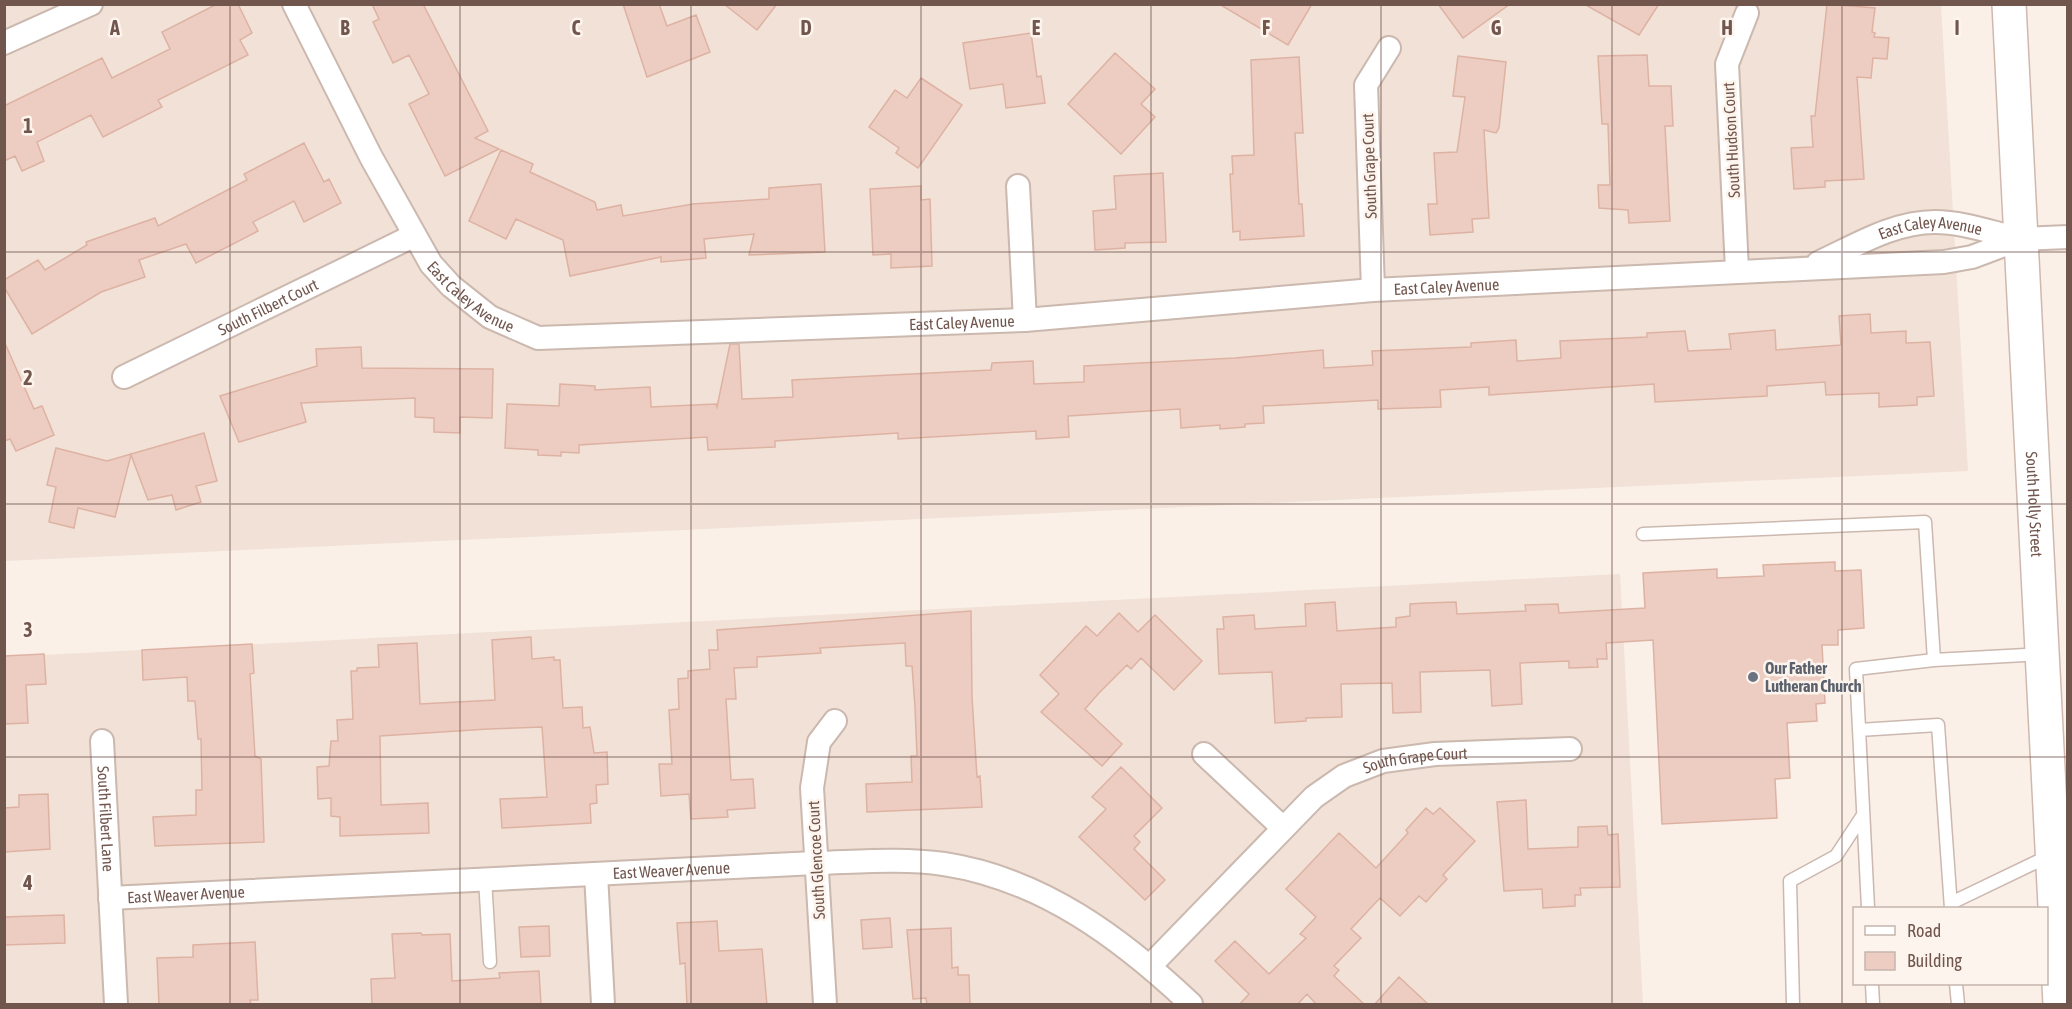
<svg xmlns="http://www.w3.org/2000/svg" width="2072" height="1009" font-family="'Asap Condensed',sans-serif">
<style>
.residential{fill:#f1e1d6}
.building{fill:#edcdc1;stroke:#deb2a3;stroke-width:1.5}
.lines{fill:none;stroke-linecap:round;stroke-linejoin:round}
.lane-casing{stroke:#cbb8ae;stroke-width:15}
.street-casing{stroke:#cbb8ae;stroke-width:26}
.secondary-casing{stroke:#cfb9af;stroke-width:36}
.lane{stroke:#fff;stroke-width:12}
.street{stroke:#fff;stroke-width:22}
.secondary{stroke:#fff;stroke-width:33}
.grid{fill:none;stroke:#71564e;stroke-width:1.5;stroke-opacity:0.55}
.worship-dot{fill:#6b7280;stroke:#fdf5ed;stroke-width:2}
.labels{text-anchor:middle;stroke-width:5;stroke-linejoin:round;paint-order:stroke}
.street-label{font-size:16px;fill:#71564e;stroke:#fdf5ed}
.worship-label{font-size:16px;font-weight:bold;fill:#5b616d;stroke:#fdf5ed;text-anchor:start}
.grid-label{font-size:20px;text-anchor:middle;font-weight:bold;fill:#71564e;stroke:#fdf5ed;stroke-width:5;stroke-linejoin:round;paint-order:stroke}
</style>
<rect width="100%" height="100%" fill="#faf0e7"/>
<path class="residential" d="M4 5H1941L1968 471 5 561Z
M1620 574 1643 1004H5V657Z"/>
<path class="building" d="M217 4H238L252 33 240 40 248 55 158 100 162 107 103 137 91 115 37 142 44 161 22 171 15 156 4 161V106L102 58 112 78 170 49 162 32Z
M372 4H423L488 131 475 138 499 149 445 176 409 104 429 94 409 55 393 63 373 22 379 19Z
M623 4H659L667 26 696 15 710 52 647 77Z
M724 4H777L757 30Z
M1219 4H1312L1288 45Z
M1438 4H1510L1463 38Z
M1584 4H1659L1639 35Z
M1827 4 1875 8 1872 32 1875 33 1874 37 1889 38 1887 59 1873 58 1871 78 1857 77 1864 179 1825 181V187L1794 189 1791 148 1813 147 1811 116H1815Z
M1031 33 1037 77 1041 76 1045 103 1006 108 1003 84 970 89 963 43Z
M1115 53 1155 89 1141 104 1155 117 1121 154 1068 104Z
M1647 55 1649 86H1671L1673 126H1665L1670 221 1629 223 1628 210 1599 208 1598 185H1610L1608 124H1602L1598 56Z
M1458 56 1506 62 1499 128 1496 133 1484 130 1489 218 1472 219 1473 232 1430 235 1428 204H1437L1434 153 1457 152 1465 97 1453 96Z
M1299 57 1303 133H1295L1299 204H1302L1304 236 1240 240V231L1233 232 1230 174H1233L1232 156 1254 155 1251 60Z
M921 78 962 105 918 168 896 153 899 148 869 127 895 90 907 98Z
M304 143 324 182 329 179 341 203 304 222 294 201 253 222 258 231 196 263 186 244 139 260 145 277 101 292 32 334 4 287V280L38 260 45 270 87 245 86 242 155 218 158 226 247 180 244 174Z
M501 150 533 164 530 172 595 202 597 210 621 205 623 216 693 204 769 199V188L821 184 825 252 749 255 754 234 704 239 706 258 661 262V257L570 276 563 240 516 219 506 239 469 221Z
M1163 173 1166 242 1125 243V248L1095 250 1093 211 1116 209 1114 176Z
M921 186V200L930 199 932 266 891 268V254L873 255 870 189Z
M1870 314 1871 333 1906 331V343L1930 342 1934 396 1917 397V405L1879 407V393L1826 395 1825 382 1767 386V396L1655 402 1654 384 1489 395V387L1440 390 1441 407 1378 409V400L1263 406 1264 423 1245 424V427L1220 429V425L1181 428 1180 409 1068 416 1069 437 1036 439V431L898 439V433L775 441V447L708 450 707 437 579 445V453L561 452V456L538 455V450L505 448 507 404 559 406 560 384 595 386V390L650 387 651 407 716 404 717 407 730 344H739L742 399 793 397 792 380 991 370 992 363 1033 361 1034 384 1084 382V366L1235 358 1323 350 1324 368 1373 365 1372 351 1471 347V343L1516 340 1517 361 1561 358 1560 341 1647 337V333L1685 331 1688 351 1731 349 1729 334 1775 330 1776 350 1841 345 1839 316Z
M4 341 34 409 42 406 54 435 16 451 10 439 4 441Z
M361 347 362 368 493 369 492 418 460 417V433L434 432V418L415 417V398L301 403 306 422 239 442 220 396 317 366 316 349Z
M204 433 217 481 196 486 201 502 176 510 172 495 148 500 131 455 115 517 78 508 74 528 49 522 56 487 47 485 56 448 107 461Z
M1835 562V571L1861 570 1864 628 1838 630V645H1822L1825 703 1816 704 1817 721 1787 723 1790 778 1775 779 1777 818 1662 824 1653 640 1606 643 1607 659H1597L1598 667 1569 668V661L1520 663 1522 704 1492 706 1490 670 1420 672 1421 712 1393 713 1392 683 1341 684 1342 717 1306 718V721L1275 723 1272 672 1219 674 1217 629H1224L1223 617 1254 615 1255 629 1306 626 1305 604 1335 602 1337 631 1396 627V618L1410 616V604L1425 603 1456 602 1457 614 1526 611 1525 605 1558 604 1559 613 1645 608 1643 573 1717 569V578L1764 576 1763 565Z
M971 611 972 697 977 777 980 776 982 807 867 812 866 784 912 782 911 756H917L915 707 912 666H906L905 643 820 648 821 653 757 657V667L734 668 736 699H726L731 780 753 779 755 808 727 810 728 817 691 819 689 794 661 796 659 764H672L669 710 679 709 678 679 688 678V671L710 669 709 650H718L717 630Z
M1119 613 1138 632 1155 615 1202 661 1174 690 1141 658 1131 669 1127 665 1099 693 1085 709 1122 744 1102 766 1041 712 1059 694 1040 675 1086 626 1097 636Z
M531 637 532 659 554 657V660H560L563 708 582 707 583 728 590 727 594 753 607 752 608 784 596 785 597 803 590 804 591 823 502 828 500 799 547 797 542 727 488 729 380 736 381 805 428 803 429 833 340 836V817L331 816V798L318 799 317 767 329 766 331 741H338L337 720 353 719 351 671H357V668L379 667 378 645 417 643 420 704 495 700 492 640Z
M252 644 254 673 250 674 255 756 261 759 264 842 155 846 153 817 196 815V790H202L201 739H198L195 701H188L187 677 143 680 142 650Z
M44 654 46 684 26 685 28 723 4 724V656Z
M1121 767 1162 808 1134 836 1140 842 1134 849 1165 880 1145 900 1079 837 1106 809 1092 797Z
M48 794 50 849 4 852V808L19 807V795Z
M1526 800 1528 849 1578 847V827L1607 826 1608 835 1618 834 1620 887 1580 888 1581 895H1575V906L1543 908 1542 889 1504 891 1497 802Z
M1426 808 1433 814 1440 808 1475 841 1443 875 1447 879 1426 902 1419 896 1400 916 1380 898 1351 929 1361 938 1334 966 1339 970 1334 976 1365 1005H1317L1307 994 1297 1005H1239L1249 994 1215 961 1235 941 1269 974 1306 938 1300 934 1316 917 1286 889 1305 869 1339 833 1376 868 1408 833 1406 830Z
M64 915 65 943 4 945V917Z
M890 918 892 947 863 949 861 920Z
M717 921 719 951 762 949 767 1005H687L685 963 680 964 677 923Z
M549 926 550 956 521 957 519 927Z
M951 928 952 968 958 967V975H969L970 1005H927L926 998 913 999 907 930Z
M421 933 422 935 450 934 452 981 500 978 499 973 539 971 541 1005H372L371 979 395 978 392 934Z
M255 942 258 1000H250L251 1005H159L157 958 193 957V945Z
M1399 977 1429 1005H1374Z"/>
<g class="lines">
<g class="lane-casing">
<path id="lane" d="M1643 534 1925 522 1934 660 2041 654
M1859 730 1938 725 1951 908
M485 879 490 962
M1951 903 2051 855
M1868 908 1856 669 1934 660
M1872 984 1873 1004
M1956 984 1958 1004
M1793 1004 1790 881 1836 856 1863 815"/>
</g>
<g class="street-casing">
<g id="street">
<path id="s1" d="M294 4 371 157 431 264 451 286 490 317 538 338 1025 320 1373 290 1944 262 1972 257 2020 239 2068 237"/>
<path d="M4 43 91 4"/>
<path d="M1018 186 1025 320"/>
<path id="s2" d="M1818 263C1855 246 1893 222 1935 222 1963 222 1993 233 2020 239"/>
<path d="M1737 270 1727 64 1747 13"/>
<path d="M1373 290 1366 85 1389 48"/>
<path id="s3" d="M124 377 413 236"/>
<path id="s4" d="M102 741 116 1004"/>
<path d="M1204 754 1282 827"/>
<path d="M596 874 603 1004"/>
<path id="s5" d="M110 898 815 863C858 862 901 858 944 864 1042 879 1121 938 1191 1004"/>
<path id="s6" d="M1150 966 1314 797 1344 776 1383 761 1435 754 1570 749"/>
<path d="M825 1004 812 788 819 742 835 721"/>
</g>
</g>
<g class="secondary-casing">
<g id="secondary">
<path id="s7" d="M2009 4 2060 1004"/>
</g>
</g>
<use href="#lane" class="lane"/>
<use href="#street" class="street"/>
<use href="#secondary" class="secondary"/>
</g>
<path class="grid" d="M230 4V1004M460 4V1004M691 4V1004M921 4V1004M1151 4V1004M1381 4V1004M1612 4V1004M1842 4V1004M4 252H2068M4 504H2068M4 757H2068"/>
<circle class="worship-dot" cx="1753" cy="677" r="6"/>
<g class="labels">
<g class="street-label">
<text transform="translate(1731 140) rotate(-93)" y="6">South Hudson Court</text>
<text transform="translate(1369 166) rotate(-92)" y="6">South Grape Court</text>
<text dy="6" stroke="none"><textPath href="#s2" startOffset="120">East Caley Avenue</textPath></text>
<text dy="6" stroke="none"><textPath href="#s1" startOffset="1336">East Caley Avenue</textPath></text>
<text dy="6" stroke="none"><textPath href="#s1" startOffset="346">East Caley Avenue</textPath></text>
<text dy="6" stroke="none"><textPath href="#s3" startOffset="160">South Filbert Court</textPath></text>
<text dy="6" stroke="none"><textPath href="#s1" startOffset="850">East Caley Avenue</textPath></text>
<text dy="6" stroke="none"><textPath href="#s7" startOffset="501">South Holly Street</textPath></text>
<text dy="6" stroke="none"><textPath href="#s6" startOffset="346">South Grape Court</textPath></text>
<text dy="6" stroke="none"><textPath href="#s4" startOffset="78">South Filbert Lane</textPath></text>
<text transform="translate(816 860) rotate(-93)" y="6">South Glencoe Court</text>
<text dy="6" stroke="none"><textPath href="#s5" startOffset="562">East Weaver Avenue</textPath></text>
<text dy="6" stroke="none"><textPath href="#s5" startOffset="76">East Weaver Avenue</textPath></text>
</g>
<g class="worship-label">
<text x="1765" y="674">Our Father<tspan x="1765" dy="18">Lutheran Church</tspan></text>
</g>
</g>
<g class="grid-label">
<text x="115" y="35">A</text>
<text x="345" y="35">B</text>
<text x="576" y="35">C</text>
<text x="806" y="35">D</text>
<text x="1036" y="35">E</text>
<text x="1266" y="35">F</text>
<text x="1496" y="35">G</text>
<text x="1727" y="35">H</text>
<text x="1957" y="35">I</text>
<text x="28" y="133">1</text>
<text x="28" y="385">2</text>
<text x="28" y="637">3</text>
<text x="28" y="890">4</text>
</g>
<rect width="2072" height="1009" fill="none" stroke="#71564e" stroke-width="12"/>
<rect x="1853" y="907" width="195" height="78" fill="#fdf5ed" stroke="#c5b5ad" stroke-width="1.5"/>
<rect x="1865" y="926" width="30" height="9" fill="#ffffff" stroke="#c5b5ad" stroke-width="1.5"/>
<text x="1907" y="937" font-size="18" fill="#71564e">Road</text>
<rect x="1865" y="952" width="30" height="18" fill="#edcdc1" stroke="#c5b5ad" stroke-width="1.5"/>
<text x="1907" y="967" font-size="18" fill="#71564e">Building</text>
</svg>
